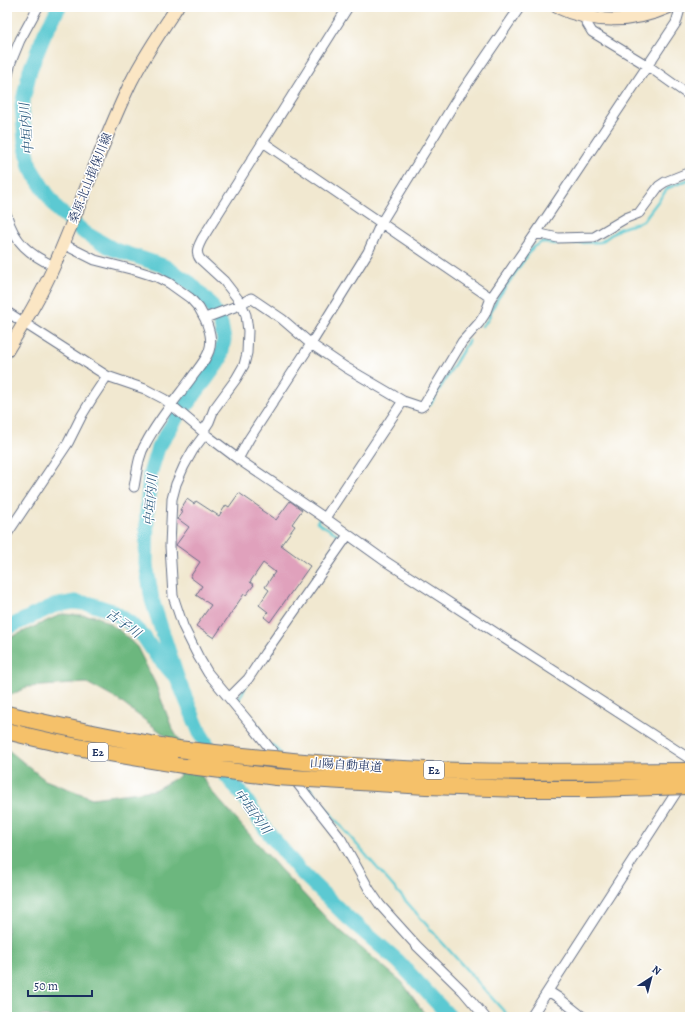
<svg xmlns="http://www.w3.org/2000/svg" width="697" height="1024" font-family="Alegreya,'Noto Serif JP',serif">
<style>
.forest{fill:#6cb77e;stroke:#44736e}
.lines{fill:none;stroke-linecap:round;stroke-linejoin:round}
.stream{stroke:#5cc9d2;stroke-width:2.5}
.river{stroke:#5cc9d2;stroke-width:15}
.building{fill:#e0a1bc}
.minor-casing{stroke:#667086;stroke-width:11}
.secondary-casing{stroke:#667086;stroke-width:14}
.motorway-casing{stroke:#667086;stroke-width:18}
.minor{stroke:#fff;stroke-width:9}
.secondary{stroke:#fbe6c4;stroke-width:12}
.motorway{stroke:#f5c16b;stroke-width:16}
.motorway-bridge-casing{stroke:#667086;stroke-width:18;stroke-linecap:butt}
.motorway-bridge{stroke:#f5c16b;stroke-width:16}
.labels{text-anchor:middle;stroke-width:3;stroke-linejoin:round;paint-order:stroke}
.shield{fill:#fff;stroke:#5f6d8e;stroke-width:1}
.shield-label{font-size:11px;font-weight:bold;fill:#1b2f5e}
.street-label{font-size:12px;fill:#1b2f5e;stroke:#fff}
.water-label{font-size:13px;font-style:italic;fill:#2e5d81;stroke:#fff}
</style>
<rect width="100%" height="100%" fill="#fff"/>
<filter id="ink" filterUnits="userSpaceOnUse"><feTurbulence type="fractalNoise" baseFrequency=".025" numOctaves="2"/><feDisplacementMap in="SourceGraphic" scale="8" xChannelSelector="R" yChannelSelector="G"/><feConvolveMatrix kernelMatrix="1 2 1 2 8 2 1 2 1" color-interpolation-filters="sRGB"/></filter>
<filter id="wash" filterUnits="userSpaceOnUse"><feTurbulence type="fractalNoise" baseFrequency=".012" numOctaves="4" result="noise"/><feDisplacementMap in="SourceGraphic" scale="16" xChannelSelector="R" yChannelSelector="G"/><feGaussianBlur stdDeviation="0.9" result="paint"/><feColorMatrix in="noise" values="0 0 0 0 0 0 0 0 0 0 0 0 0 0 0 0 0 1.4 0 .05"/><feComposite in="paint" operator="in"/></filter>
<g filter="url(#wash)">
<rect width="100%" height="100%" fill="#f1e8d0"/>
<path class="forest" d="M62 614 96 616 118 629 137 647 155 683 172 728 191 760 213 793 279 868 330 922 402 982 427 1017H7V749L45 780 92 798 154 790 180 776 166 736 118 700 87 683 27 687 7 697V639Z"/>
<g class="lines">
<path class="stream" d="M482 326 488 320 491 311 498 298 533 247 542 242 554 244 601 242 619 229 643 221 668 188 690 179
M430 405 469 340
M320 517 317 522 337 534 338 540 327 558
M246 686 238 701 261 730
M272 745 280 753
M308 786 345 831 431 930 509 1017"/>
<path class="river" d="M59 7 45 33 30 70 22 105 25 141 30 167 43 188 58 210 85 233 113 249 164 266 190 283 211 305 221 324 224 340 220 360 204 382 175 420 158 448 150 474 147 513 146 564 152 600 178 680 200 733 225 774 243 796 267 831 300 871 347 917 398 961 450 1017
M7 628 53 606 74 602 91 604 112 611 130 623 144 637 156 655 174 675"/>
</g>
<g id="blocks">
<path class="building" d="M239 493 262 509 261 510 276 520 290 501 302 510 292 524 295 526 281 545 310 566 270 622 264 617 268 612 259 605 269 590 265 587 275 572 263 563 250 582 254 585 246 595 244 594 214 638 196 626 211 605 196 595 202 586 190 577 200 562 176 545 189 527 178 519 183 512 180 510 187 499 194 504 196 501 219 516 226 505 229 507Z"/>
</g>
</g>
<g filter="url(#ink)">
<use href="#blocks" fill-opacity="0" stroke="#667086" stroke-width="1"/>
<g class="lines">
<g class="minor-casing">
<path id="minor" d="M348 7 202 239C198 247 195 252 200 259L224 281 241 303 246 315 248 331 247 353 244 365 236 379 214 409 209 422 205 428V434L193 450 184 466 176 484 172 499 170 546 173 596 183 626 198 656 208 673 253 727 341 839 369 889 380 905 417 946 463 991 485 1017
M587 17 586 22 592 32 648 66 690 96
M7 79 11 62 20 40 38 7
M263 142 491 298 536 233 676 23 680 9 679 7
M7 216C14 242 30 255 54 266
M536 233 558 238 594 237 626 218 639 213 659 186 665 182 690 172
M63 244 95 260 138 271 157 277 169 283 190 298 199 308 205 319
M7 312 107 376 145 389 164 399 201 430 205 434 238 459 325 518 385 561 690 759
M238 459 249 439 311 344 368 252 381 223 455 102 520 7
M134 487C137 472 138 456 146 443 158 420 175 400 190 380 196 371 205 362 209 351 213 340 209 329 205 319L208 317 237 306 251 298 282 319 311 344 345 367 403 401 421 407 424 405 462 342 479 323 485 314 491 298
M325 518 403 401
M7 534 68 443 82 415 93 397 107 376
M229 698 248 679 265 653 348 535
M548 991 559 998 583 1017
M531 1017 681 785"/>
</g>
<g class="secondary-casing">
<path id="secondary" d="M557 7C592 24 633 23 669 7
M7 351C24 323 41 296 54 266 81 205 102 142 131 82 144 56 161 31 177 7"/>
</g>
<g class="motorway-casing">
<path id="motorway" d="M7 714C64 728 121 739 178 749
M7 731C67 747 129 757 190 766"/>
</g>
<use href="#minor" class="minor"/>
<use href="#secondary" class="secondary"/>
<use href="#motorway" class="motorway"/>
<g class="motorway-bridge-casing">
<path id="motorway-bridge" d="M178 749C261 758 343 767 426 770 514 773 602 772 690 771
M190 766 276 777 426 786 520 789H591L690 786"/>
</g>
<use href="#motorway-bridge" class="motorway-bridge"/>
</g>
</g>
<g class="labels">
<g class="shield">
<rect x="88" y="743" width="20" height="18" rx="3"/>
<rect x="424" y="761" width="20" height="18" rx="3"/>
</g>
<g class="shield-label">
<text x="98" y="756">E2</text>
<text x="434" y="774">E2</text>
</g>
<g class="street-label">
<text transform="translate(90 178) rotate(-68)" y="4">桑原北山揖保川線</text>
<text transform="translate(346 765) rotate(4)" y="4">山陽自動車道</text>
</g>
<g class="water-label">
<text transform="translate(26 129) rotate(-95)" y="5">中垣内川</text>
<text transform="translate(150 500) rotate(-86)" y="5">中垣内川</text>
<text transform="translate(124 623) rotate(36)" y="5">古子川</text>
<text transform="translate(253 811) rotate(53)" y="5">中垣内川</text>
</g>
</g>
<rect width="697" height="1024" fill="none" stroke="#fff" stroke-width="24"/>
<g transform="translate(651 978) rotate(36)" stroke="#ffffff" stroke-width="3" paint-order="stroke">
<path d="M0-3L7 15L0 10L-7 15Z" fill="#1b2f5e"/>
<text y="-6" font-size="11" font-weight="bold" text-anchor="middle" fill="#1b2f5e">N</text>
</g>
<path d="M28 990v6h64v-6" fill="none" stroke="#1b2f5e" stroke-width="2"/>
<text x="34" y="990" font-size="12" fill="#1b2f5e" stroke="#ffffff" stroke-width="3" paint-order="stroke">50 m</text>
</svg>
